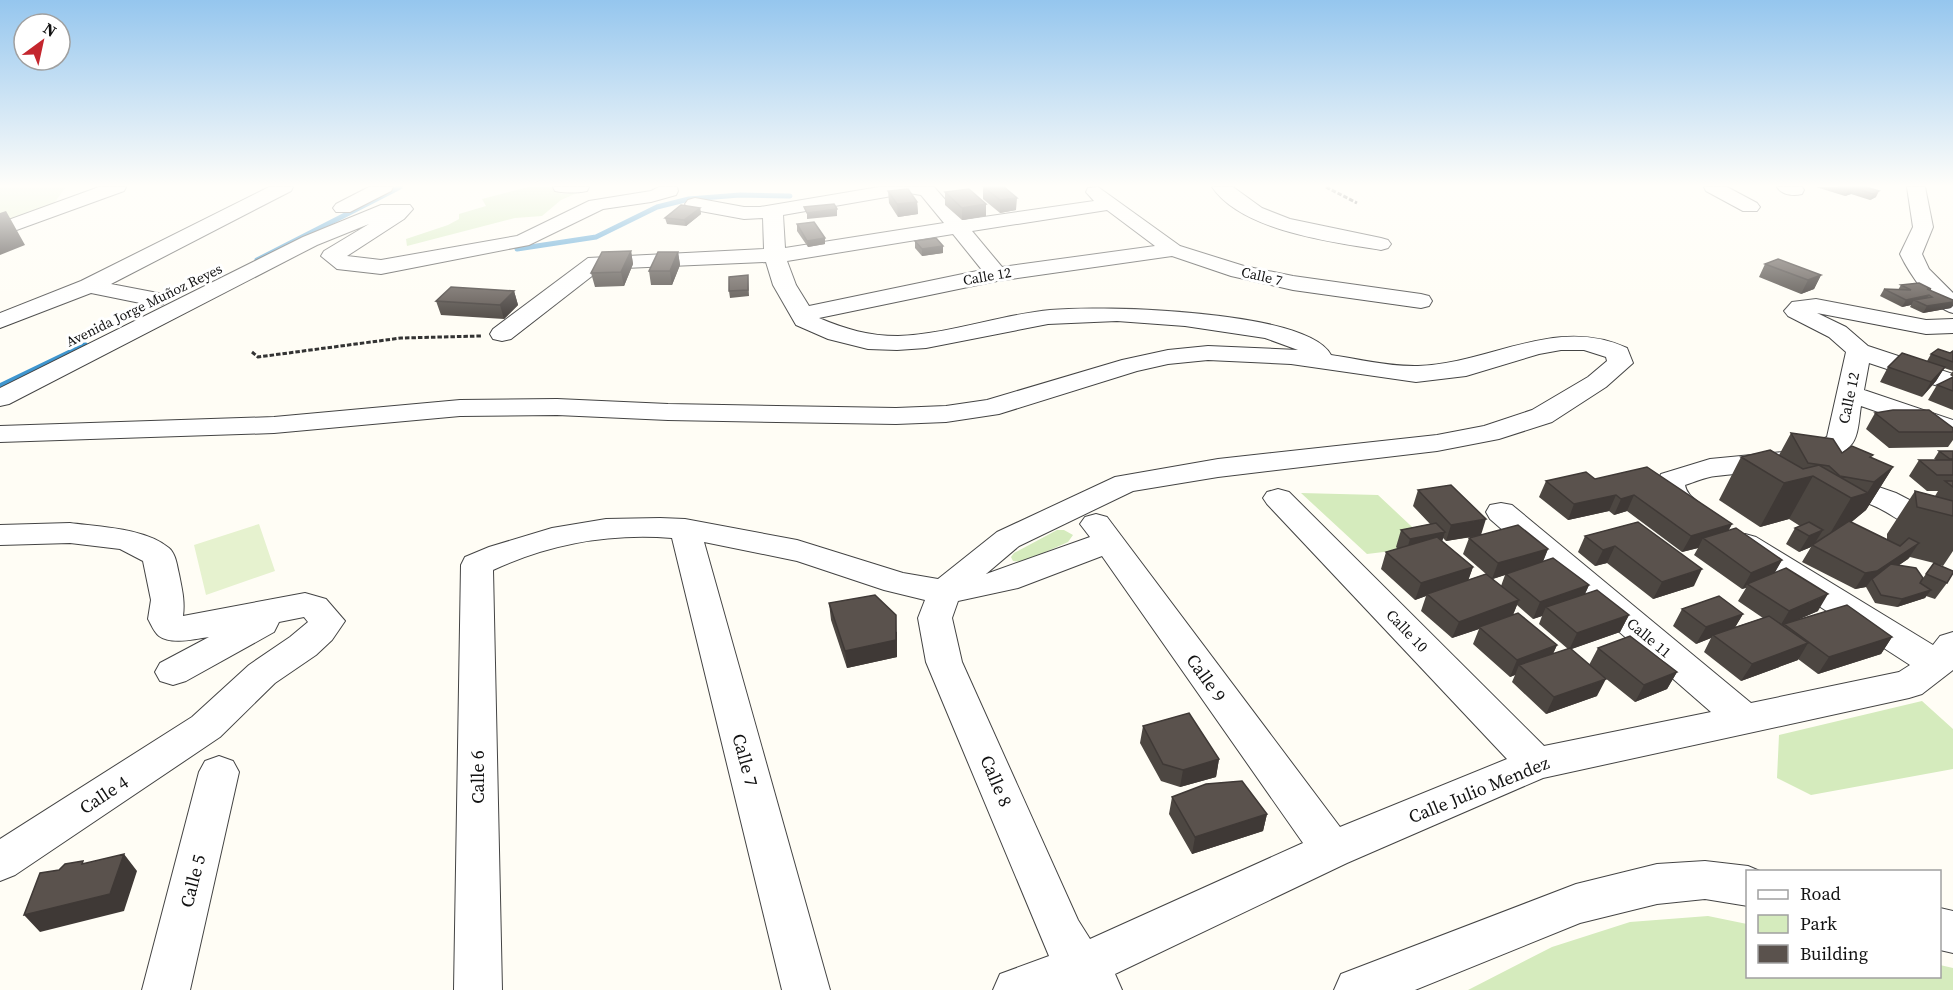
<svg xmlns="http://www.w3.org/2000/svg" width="1953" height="990" font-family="'Source Serif 4',serif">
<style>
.green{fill:#d5ebbd}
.pitch{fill:#e6f2cf}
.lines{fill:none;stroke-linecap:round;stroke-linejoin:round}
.stream-far1{stroke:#3f96cf;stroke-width:5}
.stream{stroke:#3f96cf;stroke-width:7}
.minor-casing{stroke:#444;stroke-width:2}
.path{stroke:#333;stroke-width:3;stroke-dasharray:4.5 2;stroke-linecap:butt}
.minor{fill:#fff;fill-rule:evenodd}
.wall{fill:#4d4742;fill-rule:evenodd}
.shaded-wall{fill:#3f3936}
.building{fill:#5a524d;stroke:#3f3936;stroke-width:1.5}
.labels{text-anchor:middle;stroke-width:6;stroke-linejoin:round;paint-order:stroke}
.far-street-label{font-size:14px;fill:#111;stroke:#fff}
.street-label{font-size:15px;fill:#111;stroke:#fff}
.near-street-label{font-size:18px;fill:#111;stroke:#fff}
</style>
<rect width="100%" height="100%" fill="#fffdf5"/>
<path class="green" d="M528 187H553V189L562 194 577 193 561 200 542 216 515 218 407 246 406 239 448 225 459 219V214L486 206 482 199Z
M1301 493 1378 495 1426 540 1400 550 1367 554Z
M1057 530H1064L1073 535 1068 542 1023 562 1013 561 1011 557 1014 553Z
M1922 701 1953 729V769L1811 795 1777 778 1779 735Z
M1708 916 1747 924 1748 976H1940V965L1953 968V990H1468L1552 947 1630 922Z"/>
<path class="pitch" d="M0 187H66L54 203 0 223Z
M259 524 275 571 206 595 194 545Z"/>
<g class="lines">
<path class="stream-far1" d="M517 249 596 237 657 207 689 199 740 195 790 196
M257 260 400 187"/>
<path class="stream" d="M0 387 85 346"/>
<g class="minor-casing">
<path id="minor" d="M99 187H126L124 191 0 236V223Z
M269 187H293L291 191 111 284 163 294 166 299 163 304 155 306 91 293 0 328V313L81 281Z
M369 187H393L391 191 350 212H336L333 208 336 204Z
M553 187H589L587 191C577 193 565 193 555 191Z
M659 187H677L678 191 676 195 651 202 603 209 529 245 381 274 337 269 321 256 324 251 369 224 317 245 9 404 0 406V388L303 237 381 205H410L413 209 404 219 347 256 381 260 517 236 589 201 651 191Z
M879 187H934L963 220 1094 201 1086 192 1088 188 1098 187 1180 246 1244 266 1293 276 1421 294 1429 296 1432 301 1429 306 1421 308 1293 290 1231 276 1172 256 997 281 819 318C845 329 869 336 898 336 950 334 999 315 1050 310 1100 305 1308 310 1331 355 1358 359 1391 367 1418 366 1489 364 1556 315 1627 348L1633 363 1606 387 1552 422 1499 439 1437 451 1218 477 1133 491 1019 546 986 574 1090 537 1080 524 1085 517 1096 514 1107 517 1340 827 1507 759 1267 504 1263 498 1267 492 1278 489 1289 492 1544 746 1711 712 1490 519 1486 512 1490 505 1501 503 1512 505 1751 703 1899 672 1910 665 1734 551 1729 544 1734 537 1745 534 1756 537 1933 645 1940 636 1953 632V670L1922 694 1909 698 1543 778 1347 863 1115 974 1122 990H993L1000 974 1049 956 926 662 918 618 925 600 884 590 797 561 704 542 830 990H782L672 538C610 533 549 544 493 570L502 990H454L461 565 465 557 489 547 552 528 606 519 660 518 685 519 797 540 903 573 938 579 997 532 1115 477 1218 459 1437 435 1484 426 1532 410 1588 377 1607 361 1606 357 1584 350H1561L1539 354 1466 376 1416 382 1291 364 1208 360 1168 364 1137 371 999 414 946 422 896 424 668 420 557 415 460 416 274 433 0 442V426L274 417 460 400 557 399 668 404 896 408 946 406 987 400 1122 360 1168 350 1208 346 1298 350 1265 338 1185 326 1117 321 1048 324 926 348 897 350 868 349 828 339 796 325 773 285 766 262 601 269 511 339 502 341 493 339 490 334 493 329 588 258 764 249 763 218 744 219 695 210 688 208 685 204 688 200 695 198 744 207H760ZM909 193 921 195 944 223 785 248 783 215ZM1107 210 1155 246 1002 267 972 231ZM953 234 982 270 809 306 796 285 787 261ZM1102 556 1303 843 1090 939 1078 920 962 662 952 618 958 601 1018 588Z
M1212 187H1233L1262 208 1290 219 1381 238 1388 240 1391 244 1388 248 1381 250C1332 242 1242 231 1212 187Z
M1704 187H1727L1757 203 1760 207 1757 211H1743L1706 191Z
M1777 187H1802L1804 190 1802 194C1793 196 1782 195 1777 187Z
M1907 187H1925L1933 227 1922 254 1929 269 1953 293V313C1932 308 1909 273 1900 254L1913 227Z
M1816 299 1926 320 1953 319V333L1926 334 1817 313 1846 327 1868 346 1953 374V391L1869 363 1864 390 1953 420V438L1861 406C1859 417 1859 438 1850 446 1823 473 1752 471 1716 476 1705 477 1695 482 1685 485 1687 498 1702 502 1709 513L1705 520C1679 526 1667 507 1654 488L1661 474 1710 459 1793 451 1827 437 1846 352 1829 337 1788 316 1784 311 1792 302Z
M1838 473 1896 493 1950 521 1953 530 1950 535C1922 542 1897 515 1872 505 1858 499 1842 494 1828 488L1823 482 1828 476Z
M70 523C100 527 145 528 169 548 176 554 177 566 179 574 182 589 185 601 183 616L305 593 326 599 345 621 332 640 316 655 275 683 220 737 15 875 0 881V839L192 717 249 665 290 637 308 622 304 617 279 622 274 632 186 681 173 685 160 681 155 672 160 663 209 637C195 639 171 645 159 636 154 632 151 624 148 619L151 600 143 561 120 549 70 543 0 545V525Z
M219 756 233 761 239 772 190 990H142L199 772 205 761Z
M1705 861 1748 866 1762 872H1748V906L1705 899 1657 904 1580 923 1415 990H1334L1341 974 1576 884 1657 864Z
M1940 908 1953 911V953L1940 950Z"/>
</g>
<path class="path" d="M1326 187 1357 203
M252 352 258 357 401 338 481 336"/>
<use href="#minor" class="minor"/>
</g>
<path class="wall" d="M983 187 1016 210 1000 213 983 199Z
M1816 187H1866L1876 197 1870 200 1851 194 1845 196Z
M888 191 917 202 918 214 898 217 889 203Z
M945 192 986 204V216L962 220 945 205Z
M700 208 701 214 686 226 667 224 665 218Z
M797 224 825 244 808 247 797 231Z
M915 241 943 246V253L922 256 915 248Z
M631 251 633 264 624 286 595 287 591 273Z
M678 252 680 265 672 285H651L649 271Z
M1765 264 1821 275 1814 289 1801 294 1759 277Z
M748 275 749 296 730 298 729 291Z
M1901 285 1931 289 1930 290 1951 308 1923 313 1910 307 1911 305 1902 307 1880 296 1884 289 1898 290Z
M514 291 518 305 504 319 441 315 436 301Z
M1953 351V377L1950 375 1953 371 1944 368 1936 381 1922 397 1880 382 1888 367 1927 361 1931 354 1950 353Z
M1953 377V410L1928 400 1937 385Z
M1875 413 1953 428V440L1948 447 1889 448 1866 429Z
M1791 433 1842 453 1871 458 1893 467 1866 510 1851 522 1887 540V534L1915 491 1935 496 1938 491H1927L1909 476 1919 460H1936L1934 459 1939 451H1953V551L1943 566 1936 564 1947 583 1935 599 1926 596 1925 598 1897 607 1875 603 1866 587 1855 589 1802 562 1811 547 1799 552 1786 544 1795 528 1800 526 1789 519 1760 527 1719 500 1741 457 1779 455ZM1910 557 1934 563 1923 578 1899 565 1908 559Z
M1595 479 1732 524 1728 531 1782 560 1774 573 1818 611 1797 620 1892 637 1881 654 1818 674 1798 659V660L1741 681 1704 652 1711 638 1696 644 1673 626 1682 609 1743 614 1735 627 1763 618 1738 601 1746 588 1742 589 1694 555 1698 548 1682 552 1627 511 1614 515 1609 511 1568 520 1539 497 1546 481Z
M1418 490 1481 534 1548 549 1543 562 1589 585 1585 594 1629 615 1620 632 1571 649 1597 696 1546 714 1512 682 1515 675 1510 677 1473 644 1479 629 1452 638 1421 611 1426 596 1415 600 1381 569 1386 552 1398 549 1396 547 1401 530 1430 524 1413 506ZM1472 537 1469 538 1463 554 1486 574 1468 580 1473 567 1442 541 1443 538 1446 541ZM1505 575 1501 586 1493 579ZM1517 605 1533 619 1542 616 1539 624 1568 649 1553 654 1557 645 1513 615Z
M1638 522 1694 586 1653 599 1607 563 1595 566 1578 552 1585 536Z
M829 603 897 632V657L847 668 831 620Z
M1598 648 1677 672 1667 689 1635 702 1589 665Z
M1143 726 1219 759 1216 777 1180 787 1161 781 1140 743Z
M1172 797 1267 814 1263 831 1192 854 1169 814Z"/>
<path class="shaded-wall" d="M1854 188 1851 194 1845 196 1848 190Z
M1879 191 1876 197 1870 200 1873 194Z
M1017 198 1016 210 1000 213V200Z
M917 202 918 214 898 217 897 204Z
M986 204V216L962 220V208Z
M700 208 701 214 686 226 684 220Z
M837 209V216L807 219V213Z
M6 211 25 245 0 255V213Z
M825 238V244L808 247 807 241Z
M943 246V253L922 256V249Z
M631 251 633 264 624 286 621 272Z
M678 252 680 265 672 285 670 271Z
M1821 275 1814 289 1801 294 1808 280Z
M514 291 518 305 504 319 500 305Z
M1929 295 1925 302 1914 300 1911 305 1902 307 1906 300Z
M1953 302V306L1951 308 1923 313 1927 306Z
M1945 367 1936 381 1922 397 1931 382Z
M1893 467 1866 510 1848 525 1825 542 1851 498 1867 493 1874 482Z
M1813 476 1789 519 1760 527 1784 483Z
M1616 495 1609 511 1568 520 1574 504Z
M1634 495 1627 511 1614 515 1621 499Z
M1486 519 1481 535 1446 541 1451 525Z
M1732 524 1723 540 1703 538 1698 548 1682 552 1691 536Z
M1823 530 1813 546 1812 545 1811 547 1799 552 1809 536Z
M1445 532 1440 548 1405 556 1410 539Z
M1919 543 1908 559 1874 582 1872 579 1866 587 1855 589 1865 573Z
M1615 546 1607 563 1595 566 1603 550Z
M1548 549 1541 565 1506 574 1505 575 1492 579 1498 563Z
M1782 560 1773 576 1747 584 1745 588 1742 589 1751 573Z
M1473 567 1467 584 1427 594 1426 596 1415 600 1421 583Z
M1702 569 1694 586 1653 599 1662 582Z
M1589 585 1581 602 1546 607 1542 616 1533 619 1540 602Z
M1931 590 1925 598 1897 607 1902 599Z
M1828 594 1818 611 1786 625 1784 624 1783 627 1779 628 1789 611Z
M1519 600 1512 617 1479 627V629L1452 638 1459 622Z
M1743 614 1733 631 1713 635 1711 638 1696 644 1706 627Z
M896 615 897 657 847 668 845 651Z
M1629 615 1620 632 1569 650 1577 633Z
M1892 637 1881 654 1818 674 1829 657Z
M1808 643 1798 660 1741 681 1752 664Z
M1557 645 1549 662 1519 665 1515 675 1510 677 1517 660Z
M1677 672 1667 689 1635 702 1644 685Z
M1606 679 1597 696 1546 714 1554 697Z
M1219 759 1216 777 1180 787 1183 770Z
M1267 814 1263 831 1192 854 1195 837Z
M124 854 137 871 124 911 40 932 24 915Z"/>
<path class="building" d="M984 187H1004L1017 198 1000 200Z
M1838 187H1866L1879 191 1873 194 1854 188 1848 190Z
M908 189 917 202 897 204 888 191Z
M969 189 986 204 962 208 945 192Z
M834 204 837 209 807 213 804 207Z
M681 205 700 208 684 220 665 218Z
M814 222 825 238 807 241 797 224Z
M936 238 943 246 922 249 915 241Z
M631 251 621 272 591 273 602 252Z
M658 252H678L670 271H649Z
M1778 259 1821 275 1808 280 1765 264Z
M748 275V290L729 291V277Z
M1919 283 1931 289H1927L1953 300V302L1927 306 1914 300 1932 297 1929 295 1906 300 1884 289 1911 290 1901 285Z
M451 287 514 291 500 305 436 301Z
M1938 349 1950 353 1953 351V362L1931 354Z
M1902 353 1945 367 1931 382 1888 367Z
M1953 377V391L1937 385Z
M1893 410H1929L1953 428V432H1899L1875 413Z
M1791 433 1833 439 1842 453 1852 446 1873 455 1870 457 1893 467 1874 482 1840 476 1829 466 1808 463Z
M1770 450 1803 469 1819 465 1868 493 1851 498 1813 476 1784 483 1741 457Z
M1939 451H1953V459H1950Z
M1919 460H1953V475H1937Z
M1647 467 1732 524 1691 536 1634 495 1621 499 1616 495 1574 504 1546 481 1586 472 1595 479Z
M1945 481H1953V487Z
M1451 485 1486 519 1451 525 1418 490Z
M1915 491 1953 501V516L1917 507Z
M1849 521 1900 546 1909 538 1919 543 1877 571 1865 573 1812 545Z
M1638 522 1702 569 1662 582 1615 546 1603 550 1585 536Z
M1809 522 1823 530 1809 536 1795 528Z
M1436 523 1445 532 1410 539 1401 530Z
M1518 525 1548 549 1498 563 1469 538Z
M1736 528 1782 560 1751 573 1703 538Z
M1437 537 1473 567 1421 583 1386 552Z
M1553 558 1589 585 1540 602 1506 574Z
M1934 563 1953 571V573L1947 583 1926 574Z
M1891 564 1916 568 1923 578 1920 583 1931 590 1902 599 1881 595 1872 579Z
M1786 568 1828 594 1789 611 1747 584Z
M1486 574 1519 600 1459 622 1427 594Z
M1597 590 1629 615 1577 633 1546 607Z
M875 595 896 615V640L845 651 829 603Z
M1719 596 1743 614 1706 627 1682 609Z
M1847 605 1892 637 1829 657 1784 624Z
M1518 613 1557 645 1517 660 1479 627Z
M1769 616 1808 643 1752 664 1713 635Z
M1630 636 1677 672 1644 685 1598 648Z
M1570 648 1606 679 1554 697 1519 665Z
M1189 713 1219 759 1183 770 1163 764 1143 726Z
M1242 781 1267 814 1195 837 1172 797 1206 784Z
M124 854 110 894 24 915 40 873 59 870 65 864 83 861 82 864Z"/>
<linearGradient id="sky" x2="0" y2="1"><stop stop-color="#95c6ee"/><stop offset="0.57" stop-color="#fffefa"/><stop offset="1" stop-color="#fffefa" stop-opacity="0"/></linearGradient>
<rect width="1953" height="326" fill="url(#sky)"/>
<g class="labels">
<g class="far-street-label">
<text transform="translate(987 276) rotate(-10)" y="5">Calle 12</text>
<text transform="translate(1262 276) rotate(13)" y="5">Calle 7</text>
<text transform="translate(144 305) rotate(-26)" y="5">Avenida Jorge Muñoz Reyes</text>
</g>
<g class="street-label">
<text transform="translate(1849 398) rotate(-78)" y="5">Calle 12</text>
<text transform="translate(1407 631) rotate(46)" y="5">Calle 10</text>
<text transform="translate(1649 638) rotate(40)" y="5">Calle 11</text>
</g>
<g class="near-street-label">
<text transform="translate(1206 678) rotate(54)" y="6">Calle 9</text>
<text transform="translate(745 760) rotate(75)" y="6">Calle 7</text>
<text transform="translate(478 777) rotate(-90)" y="6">Calle 6</text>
<text transform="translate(996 781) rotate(67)" y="6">Calle 8</text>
<text transform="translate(1479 790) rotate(-22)" y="6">Calle Julio Mendez</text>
<text transform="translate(104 795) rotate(-33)" y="6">Calle 4</text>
<text transform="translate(193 881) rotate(-76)" y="6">Calle 5</text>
</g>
</g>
<rect x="1746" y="870" width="195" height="108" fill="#ffffff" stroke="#a0a0a0" stroke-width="1.5"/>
<rect x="1758" y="890" width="30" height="9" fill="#ffffff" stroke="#a0a0a0" stroke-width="1.5"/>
<text x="1800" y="900" font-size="18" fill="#111111">Road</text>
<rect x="1758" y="915" width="30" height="18" fill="#d5ebbd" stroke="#a0a0a0" stroke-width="1.5"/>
<text x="1800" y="930" font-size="18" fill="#111111">Park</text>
<rect x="1758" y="945" width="30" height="18" fill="#5a524d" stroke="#a0a0a0" stroke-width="1.5"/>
<text x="1800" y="960" font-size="18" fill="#111111">Building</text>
<g transform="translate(42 42) rotate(33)"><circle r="28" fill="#ffffff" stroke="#a0a0a0" stroke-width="1.5"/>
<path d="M0-4.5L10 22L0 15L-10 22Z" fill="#c4262e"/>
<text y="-9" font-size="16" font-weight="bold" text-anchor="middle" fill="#111111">N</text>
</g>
</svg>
